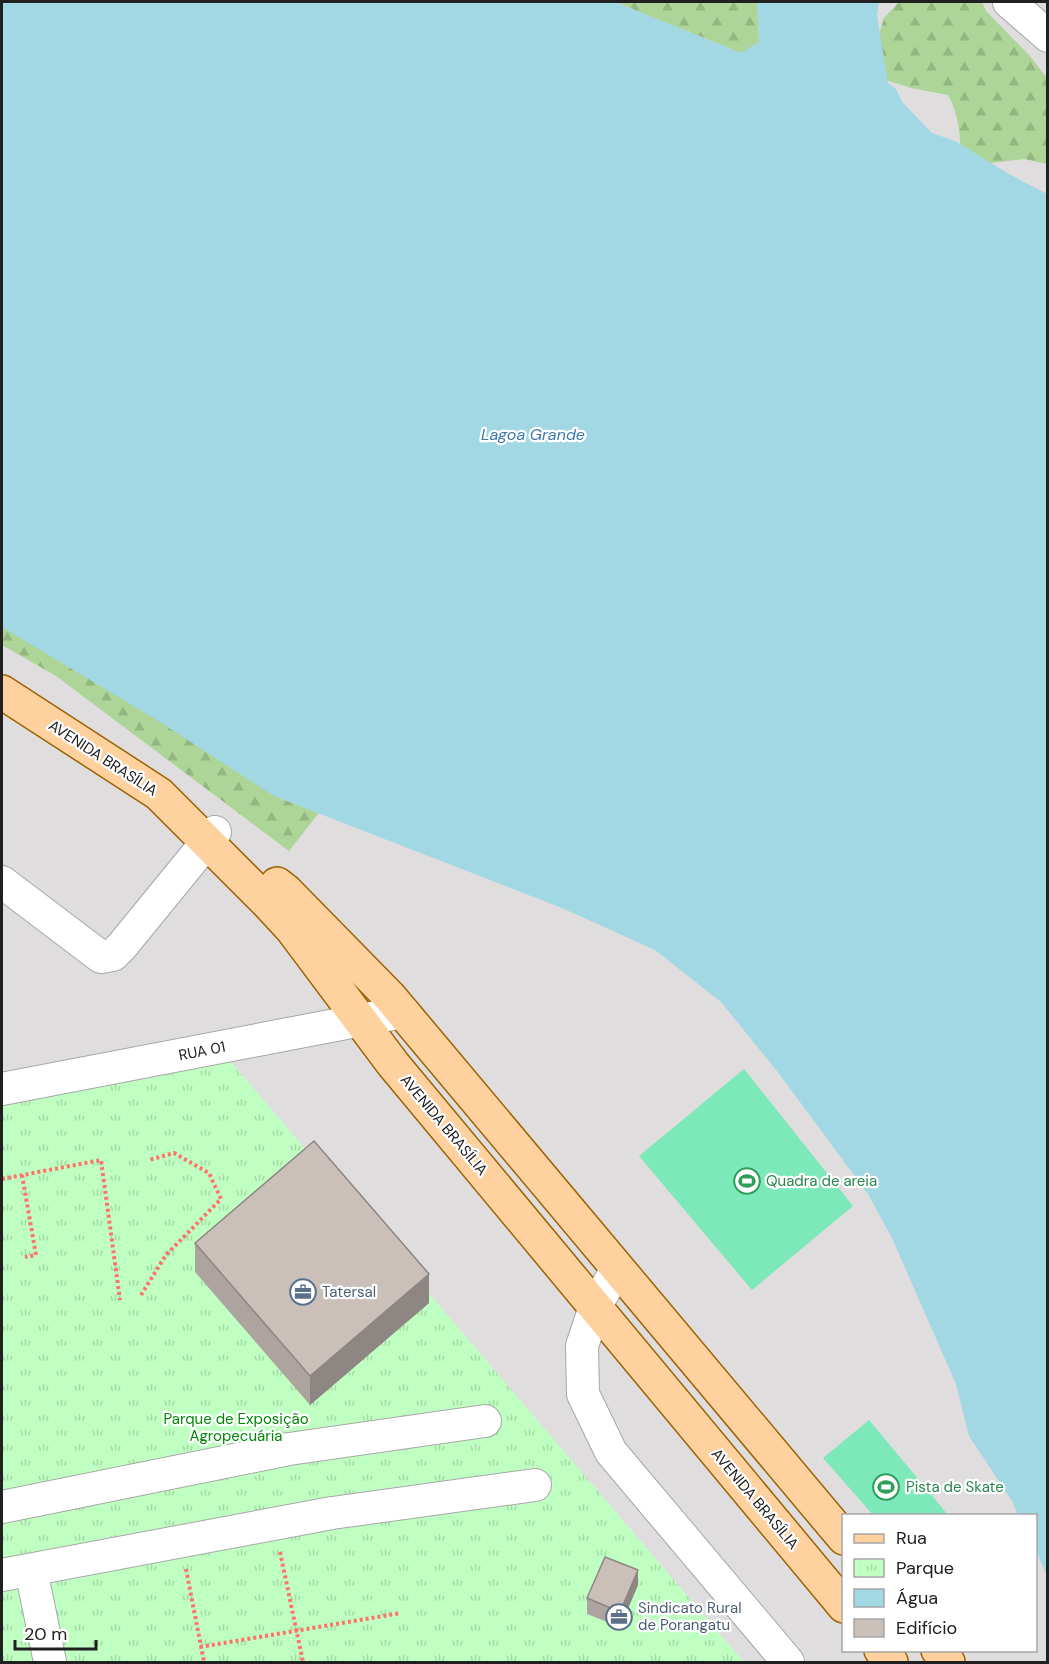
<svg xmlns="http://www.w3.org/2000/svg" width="1049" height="1664" font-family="'DM Sans',sans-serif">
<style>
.residential{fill:#dfdddd;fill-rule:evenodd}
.forest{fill:url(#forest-firs)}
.park{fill:url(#park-tufts)}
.pitch{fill:#7de8ba}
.water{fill:#a2d8e4}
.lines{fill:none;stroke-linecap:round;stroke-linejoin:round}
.minor-casing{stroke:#a7a7a7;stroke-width:34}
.major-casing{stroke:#9d6200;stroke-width:36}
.path{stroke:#ff726a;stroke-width:4;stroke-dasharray:3 3;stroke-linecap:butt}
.minor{stroke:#fff;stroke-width:32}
.major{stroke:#ffd19e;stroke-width:33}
.wall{fill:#aea49f}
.shaded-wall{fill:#8d8682}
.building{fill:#cabfb9;stroke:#8d8682;stroke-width:1.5}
.labels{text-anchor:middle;stroke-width:4.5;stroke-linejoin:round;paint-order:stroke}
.street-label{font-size:15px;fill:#202020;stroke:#fff}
.leisure-label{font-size:15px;fill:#27864d;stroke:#fff;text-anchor:start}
.service-label{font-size:15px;fill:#4e5e75;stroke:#fff;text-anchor:start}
.park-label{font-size:15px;fill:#018706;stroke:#fff}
.water-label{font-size:16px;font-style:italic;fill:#3d78aa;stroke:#fff}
</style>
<defs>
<pattern id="forest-firs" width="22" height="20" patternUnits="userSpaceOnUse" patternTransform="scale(1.5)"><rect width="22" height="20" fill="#acd597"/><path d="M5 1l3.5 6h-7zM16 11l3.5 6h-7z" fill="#94b782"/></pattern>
<pattern id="park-tufts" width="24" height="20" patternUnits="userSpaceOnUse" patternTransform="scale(1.5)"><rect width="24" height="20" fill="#c0ffc2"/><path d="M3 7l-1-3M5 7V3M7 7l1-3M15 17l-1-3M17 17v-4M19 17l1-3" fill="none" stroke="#a5daa6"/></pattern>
</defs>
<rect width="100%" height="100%" fill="#f2ede6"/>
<path class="residential" d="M2 2H1047V1662H2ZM844 1516H1036V1650H844Z"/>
<path class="forest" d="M615 2H757L759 42 741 53Z
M899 2H982L986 11 1030 56 1047 78V164L1025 159 975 165 961 160C960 137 960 116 948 95L911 88 880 78 875 48 884 18Z
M2 622 325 805 289 851 56 676 2 645Z"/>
<path class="park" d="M231 1062 744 1662H2V1106Z"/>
<path class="pitch" d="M744 1069 853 1206 752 1290 639 1156Z
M869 1420 948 1515H873L823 1458Z"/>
<path class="water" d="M2 2H615L741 53 759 42 757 2H879L877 15 888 83 896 89 903 103 932 133 955 141 1009 174 1047 194V1576L1036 1551V1516L1018 1515 1012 1501 969 1436 956 1384 892 1238 868 1194 777 1071 721 1002 655 950 562 908 274 796 160 722 2 627Z"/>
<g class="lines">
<g class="minor-casing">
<path id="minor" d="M1009 2 1048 36
M2 882 101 957 113 955 122 946 215 832
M2 1089 403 1012
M617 1269 595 1307 582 1346 583 1394 611 1452 788 1662
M2 1507 289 1449 485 1421
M31 1570 50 1662
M2 1575 332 1513 535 1485"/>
</g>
<g class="major-casing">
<path id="major" d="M2 692 159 794 266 901 292 929 393 1064 844 1606
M277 884 286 891 390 997 844 1538
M881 1650 891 1662
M938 1650 948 1662"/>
</g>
<path class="path" d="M22 1175 36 1255 25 1257
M2 1179 101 1160 120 1300
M141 1295 166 1255 221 1199 209 1173 174 1153 149 1160
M280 1552 303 1662
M186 1569 204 1662
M200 1647 401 1613"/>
<use href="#minor" class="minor"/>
<use href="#major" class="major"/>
</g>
<path class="wall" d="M195 1243 429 1303 310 1405 195 1272Z
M638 1585 620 1627 587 1614V1598Z"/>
<path class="shaded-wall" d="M429 1274V1303L310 1405V1376Z
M638 1570V1585L620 1627V1612Z"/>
<path class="building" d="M314 1141 429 1274 310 1376 195 1243Z
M605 1557 638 1570 620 1612 587 1598Z"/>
<defs>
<g id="stadium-ring" transform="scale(1.35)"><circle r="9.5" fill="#fff" stroke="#2e9e5b" stroke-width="1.5"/><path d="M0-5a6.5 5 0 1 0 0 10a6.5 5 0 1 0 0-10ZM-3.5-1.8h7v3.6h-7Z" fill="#2e9e5b"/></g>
<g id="office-ring" transform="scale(1.35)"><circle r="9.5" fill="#fff" stroke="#5c6f8a" stroke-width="1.5"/><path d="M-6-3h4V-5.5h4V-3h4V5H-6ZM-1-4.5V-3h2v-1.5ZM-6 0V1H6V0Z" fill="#5c6f8a"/></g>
</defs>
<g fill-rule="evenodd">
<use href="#stadium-ring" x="747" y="1181"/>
<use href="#office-ring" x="303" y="1292"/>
<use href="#stadium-ring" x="886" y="1487"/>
<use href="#office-ring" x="619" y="1617"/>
</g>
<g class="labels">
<g class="street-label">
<text transform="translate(103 758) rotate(33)" y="5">AVENIDA BRASÍLIA</text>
<text transform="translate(202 1051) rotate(-11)" y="5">RUA 01</text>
<text transform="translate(444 1125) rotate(50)" y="5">AVENIDA BRASÍLIA</text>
<text transform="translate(755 1499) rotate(50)" y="5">AVENIDA BRASÍLIA</text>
</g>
<g class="leisure-label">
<text x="766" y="1186">Quadra de areia</text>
<text x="906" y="1492">Pista de Skate</text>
</g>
<g class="service-label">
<text x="322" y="1297">Tatersal</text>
<text x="638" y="1613">Sindicato Rural<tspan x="638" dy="17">de Porangatu</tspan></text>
</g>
<g class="park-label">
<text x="236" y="1424">Parque de Exposição<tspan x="236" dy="17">Agropecuária</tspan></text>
</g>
<g class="water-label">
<text x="533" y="440">Lagoa Grande</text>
</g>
</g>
<rect width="1049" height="1664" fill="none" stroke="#202020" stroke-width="6"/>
<rect x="842" y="1514" width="195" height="138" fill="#ffffff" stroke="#a6a6a6" stroke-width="1.5"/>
<rect x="854" y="1534" width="30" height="9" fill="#ffd19e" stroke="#a6a6a6" stroke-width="1.5"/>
<text x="896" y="1544" font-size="18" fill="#202020">Rua</text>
<rect x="854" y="1559" width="30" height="18" fill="url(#park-tufts)" stroke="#a6a6a6" stroke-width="1.5"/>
<text x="896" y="1574" font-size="18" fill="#202020">Parque</text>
<rect x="854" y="1589" width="30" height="18" fill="#a2d8e4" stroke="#a6a6a6" stroke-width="1.5"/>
<text x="896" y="1604" font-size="18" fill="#202020">Água</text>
<rect x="854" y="1619" width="30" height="18" fill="#cabfb9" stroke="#a6a6a6" stroke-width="1.5"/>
<text x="896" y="1634" font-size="18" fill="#202020">Edifício</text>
<path d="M15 1640v9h81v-9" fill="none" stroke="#202020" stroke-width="3"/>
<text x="24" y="1640" font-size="18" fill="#202020" stroke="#ffffff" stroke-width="4.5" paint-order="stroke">20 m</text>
</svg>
